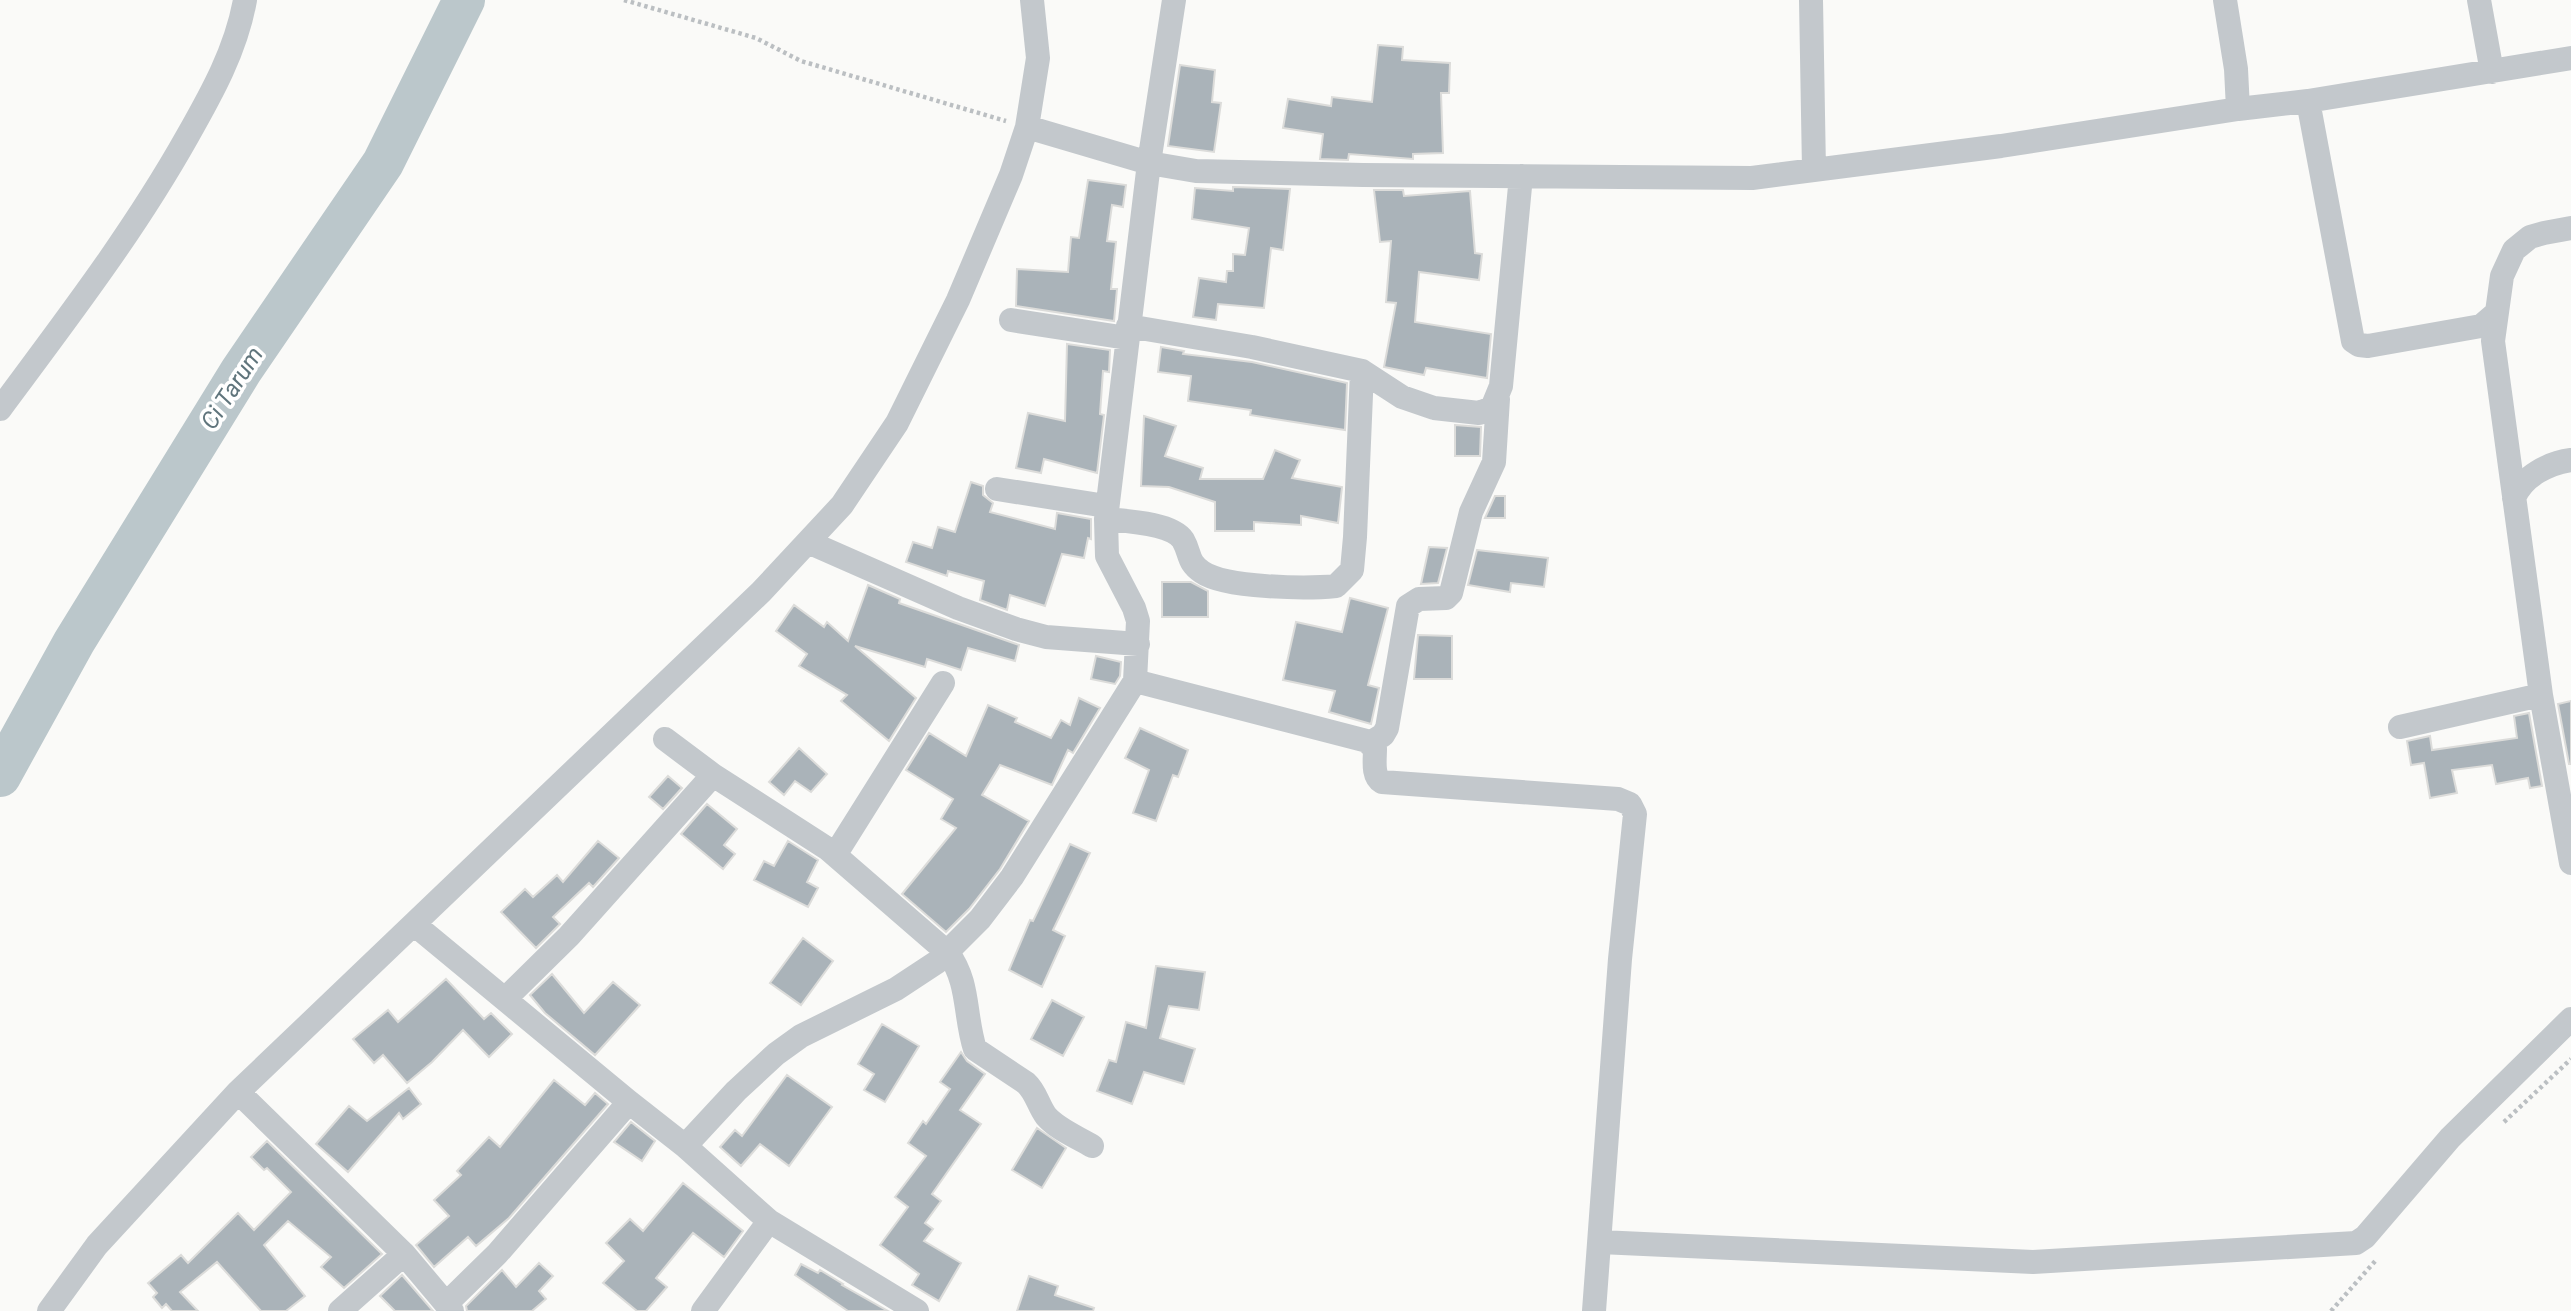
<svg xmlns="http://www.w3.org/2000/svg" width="2571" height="1311" font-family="Roboto,sans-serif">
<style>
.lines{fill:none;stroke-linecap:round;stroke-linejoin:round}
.river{stroke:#bbc7cb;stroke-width:42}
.building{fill:#aab3b9;stroke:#dcdcda;stroke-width:2}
.path{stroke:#bbbfc2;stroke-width:4.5;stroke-dasharray:3.5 3.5;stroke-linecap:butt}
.minor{stroke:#c3c8cc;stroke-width:24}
.labels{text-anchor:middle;stroke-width:7;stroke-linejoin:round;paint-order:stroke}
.water-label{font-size:24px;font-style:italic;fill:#60757c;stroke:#fff}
</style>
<rect width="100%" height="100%" fill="#fafaf8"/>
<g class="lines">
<path class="river" d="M0 776 74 642 241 371 383 163 464 0"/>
</g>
<path class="building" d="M1378 45 1403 47 1402 60 1450 63 1449 93H1441L1443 153 1413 154V159L1349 154 1348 160 1320 159 1323 134 1283 128 1288 99 1331 106 1332 97 1372 102Z
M1180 65 1215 70 1212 102 1221 103 1214 152 1168 146Z
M1088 180 1126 185 1123 207 1112 205 1107 241 1116 242 1111 289H1117L1114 321 1016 306 1017 269 1068 272 1071 237 1079 238Z
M1233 187 1290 189 1283 250 1271 248 1264 308 1218 304 1216 320 1193 317 1199 278 1226 282 1227 271H1233V254L1245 255 1249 228 1192 219 1195 188 1233 191Z
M1374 190H1403L1404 196 1470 191 1475 253 1482 254 1479 280 1419 272 1415 322 1491 334 1487 378 1426 368 1424 375 1384 367 1396 303 1386 302 1391 241 1380 242Z
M1067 344 1110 350 1109 372 1103 371 1100 414 1104 415 1097 473 1044 459 1041 473 1016 468 1028 413 1065 421Z
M1161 347 1184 351 1183 354 1252 362 1347 383 1345 430 1250 415 1251 410 1188 401 1191 376 1158 372Z
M1144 416 1176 426 1165 456 1203 468 1200 479H1263L1275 450 1300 460 1292 478 1342 487 1338 523 1301 516V525L1254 522V531H1215V502L1169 487 1141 486Z
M1455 425 1481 427 1480 456H1455Z
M971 482 983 486V495L993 503 990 512 1055 529 1057 513 1091 519V539L1088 538 1084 558 1062 554 1045 606 1010 595 1007 610 980 600 984 581 948 571 947 576 906 562 913 542 932 548 938 527 955 532Z
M1495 496H1505V518H1485Z
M1429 547 1447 548 1438 583 1421 584Z
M1477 550 1548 558 1544 587 1511 583 1510 592 1468 585Z
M1162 582H1191L1208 591V617H1162Z
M868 585 900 599 899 603 1019 645 1015 661 968 648 961 670 927 659 925 667 855 646 916 698 889 741 841 701 847 695 799 666 807 654 776 631 794 605 824 627 827 622 848 641Z
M1350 598 1388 608 1368 685 1379 688 1371 724 1329 712 1335 691 1283 680 1296 622 1342 632Z
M1418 635 1452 636V679H1414Z
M1096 656 1121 662 1120 676 1115 684 1091 679Z
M1079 698 1100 708 1073 753 1068 750 1052 785 1000 765 982 795 1029 821 1000 869 969 909 946 932 902 894 956 828 941 819 953 799 906 770 929 733 966 756 988 705 1017 718 1015 722 1051 738 1061 720 1070 725Z
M2571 701V764H2569L2558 704Z
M2529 713 2542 786 2530 788 2528 778 2496 784 2492 765 2452 770 2457 793 2430 798 2424 763 2411 765 2407 741 2430 736 2432 750 2517 738 2514 716Z
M1140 728 1188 750 1178 777 1173 775 1156 821 1133 813 1149 770 1125 758Z
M799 748 827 774 811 792 795 781 784 795 769 782Z
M668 776 682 788 663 809 649 797Z
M707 804 737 829 724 845 735 854 723 869 681 834Z
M598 841 619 858 593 887 589 883 553 917 560 924 536 948 501 912 525 889 533 897 557 875 563 882Z
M788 841 818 860 807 882 818 888 808 907 754 880 764 861 774 866Z
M1070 844 1090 853 1053 930 1065 936 1042 987 1009 970 1030 920 1033 921Z
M803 938 833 961 801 1005 770 983Z
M1156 966 1205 972 1199 1010 1169 1006 1160 1038 1195 1049 1184 1084 1144 1072 1132 1104 1097 1091 1109 1060 1116 1062 1126 1022 1146 1028Z
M552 974 584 1013 613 982 640 1005 595 1055 545 1013 530 995Z
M446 979 484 1019 491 1013 512 1034 489 1057 463 1030 432 1062 407 1083 383 1055 374 1063 353 1039 388 1010 398 1022Z
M1052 1000 1084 1017 1063 1056 1031 1039Z
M882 1024 919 1046 885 1102 864 1090 874 1074 858 1064Z
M961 1052 967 1061 985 1074 960 1110 981 1124 932 1194 941 1201 925 1223 933 1229 924 1241 961 1263 939 1301 912 1285 919 1274 880 1245 908 1207 895 1197 926 1156 908 1143 923 1121 926 1124 950 1089 940 1082Z
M787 1075 832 1107 789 1166 760 1144 741 1166 720 1147 735 1130 742 1136Z
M554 1080 585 1105 595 1093 608 1104 509 1218 476 1246 468 1237 434 1267 416 1245 449 1216 434 1200 461 1175 457 1171 489 1137 500 1147Z
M409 1088 421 1104 403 1119 399 1113 348 1172 316 1144 349 1106 367 1121Z
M631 1122 655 1141 642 1161 614 1142Z
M1037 1128 1066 1148 1042 1188 1012 1170Z
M267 1141 382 1254 344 1288 321 1267 331 1257 288 1221 264 1245 305 1296 286 1311H261L217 1262 180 1292 198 1311H172L166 1304 162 1308 153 1297 157 1293 148 1283 181 1255 188 1263 238 1213 254 1230 291 1192 267 1168 264 1170 251 1157Z
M683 1183 743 1231 724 1257 693 1233 656 1278 667 1287 646 1311H637L603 1283 624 1261 606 1243 630 1219 643 1231Z
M539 1263 553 1276 539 1291 546 1299 532 1311H467L466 1306 502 1270 516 1287Z
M801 1264 818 1273 820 1270 843 1284 842 1285 888 1311H848L795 1275Z
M402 1275 433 1311H395L380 1296Z
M1029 1276 1058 1286 1055 1295 1094 1308 1093 1311H1017Z"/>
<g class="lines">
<path class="path" d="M624 0 756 38 801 61 1006 121
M2504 1122 2571 1059
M2331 1311 2377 1259"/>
<path class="minor" d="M1174 0 1149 163 1196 171 1363 175 1752 178 2001 146 2238 109 2308 101 2571 58
M1811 0 1814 170
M2225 0 2236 69 2238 109
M2479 0 2492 72
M2308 101 2353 341 2359 345 2368 346 2481 326 2495 314
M2571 228 2544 233 2530 237 2514 250 2502 276 2493 341 2541 695 2571 863
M1011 320 1127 338
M1128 326 1252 347 1362 371 1402 397 1434 408 1479 413 1492 408 1501 386 1521 176
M0 409C66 320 133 233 187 137 212 93 236 50 245 0
M997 489 1106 506
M2514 498C2523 476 2549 463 2571 460
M1106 519C1125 521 1172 523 1183 540 1191 554 1187 562 1202 572 1225 588 1307 589 1336 586L1352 570 1355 537 1362 371
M808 542 958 608 1016 629 1046 637 1138 644
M1135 681 1367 741 1375 749C1375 760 1372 776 1382 782L1618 799 1630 804 1635 814 1620 959 1594 1311
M2400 727 2541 695
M665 739 713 775 828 849 948 953C970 983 964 1015 975 1049L1026 1083C1036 1092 1038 1105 1046 1116 1057 1129 1077 1137 1092 1146
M1370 743 1383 735 1387 728 1408 606 1419 599 1446 598 1451 593 1471 512 1494 462 1498 399
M835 855 943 683
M415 925 629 1102 497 1254 446 1304
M505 999 569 936 713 775
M238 1092 404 1254 452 1311
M629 1102 685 1146
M1600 1242 2033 1262 2356 1243 2365 1237 2450 1138 2571 1019
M49 1311 97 1245 238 1092 761 592 842 505 897 423 958 300 1011 175 1027 127 1038 58 1032 0
M340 1311 404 1254
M703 1311 769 1221
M917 1311 769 1221 685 1146 736 1091 776 1054 801 1036 896 989 937 962 980 919 1012 877 1135 681 1138 621 1134 608 1107 556 1106 519 1149 163 1027 127"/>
</g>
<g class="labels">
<g class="water-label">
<text transform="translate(232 388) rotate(-57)" y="8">Ci Tarum</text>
</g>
</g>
</svg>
